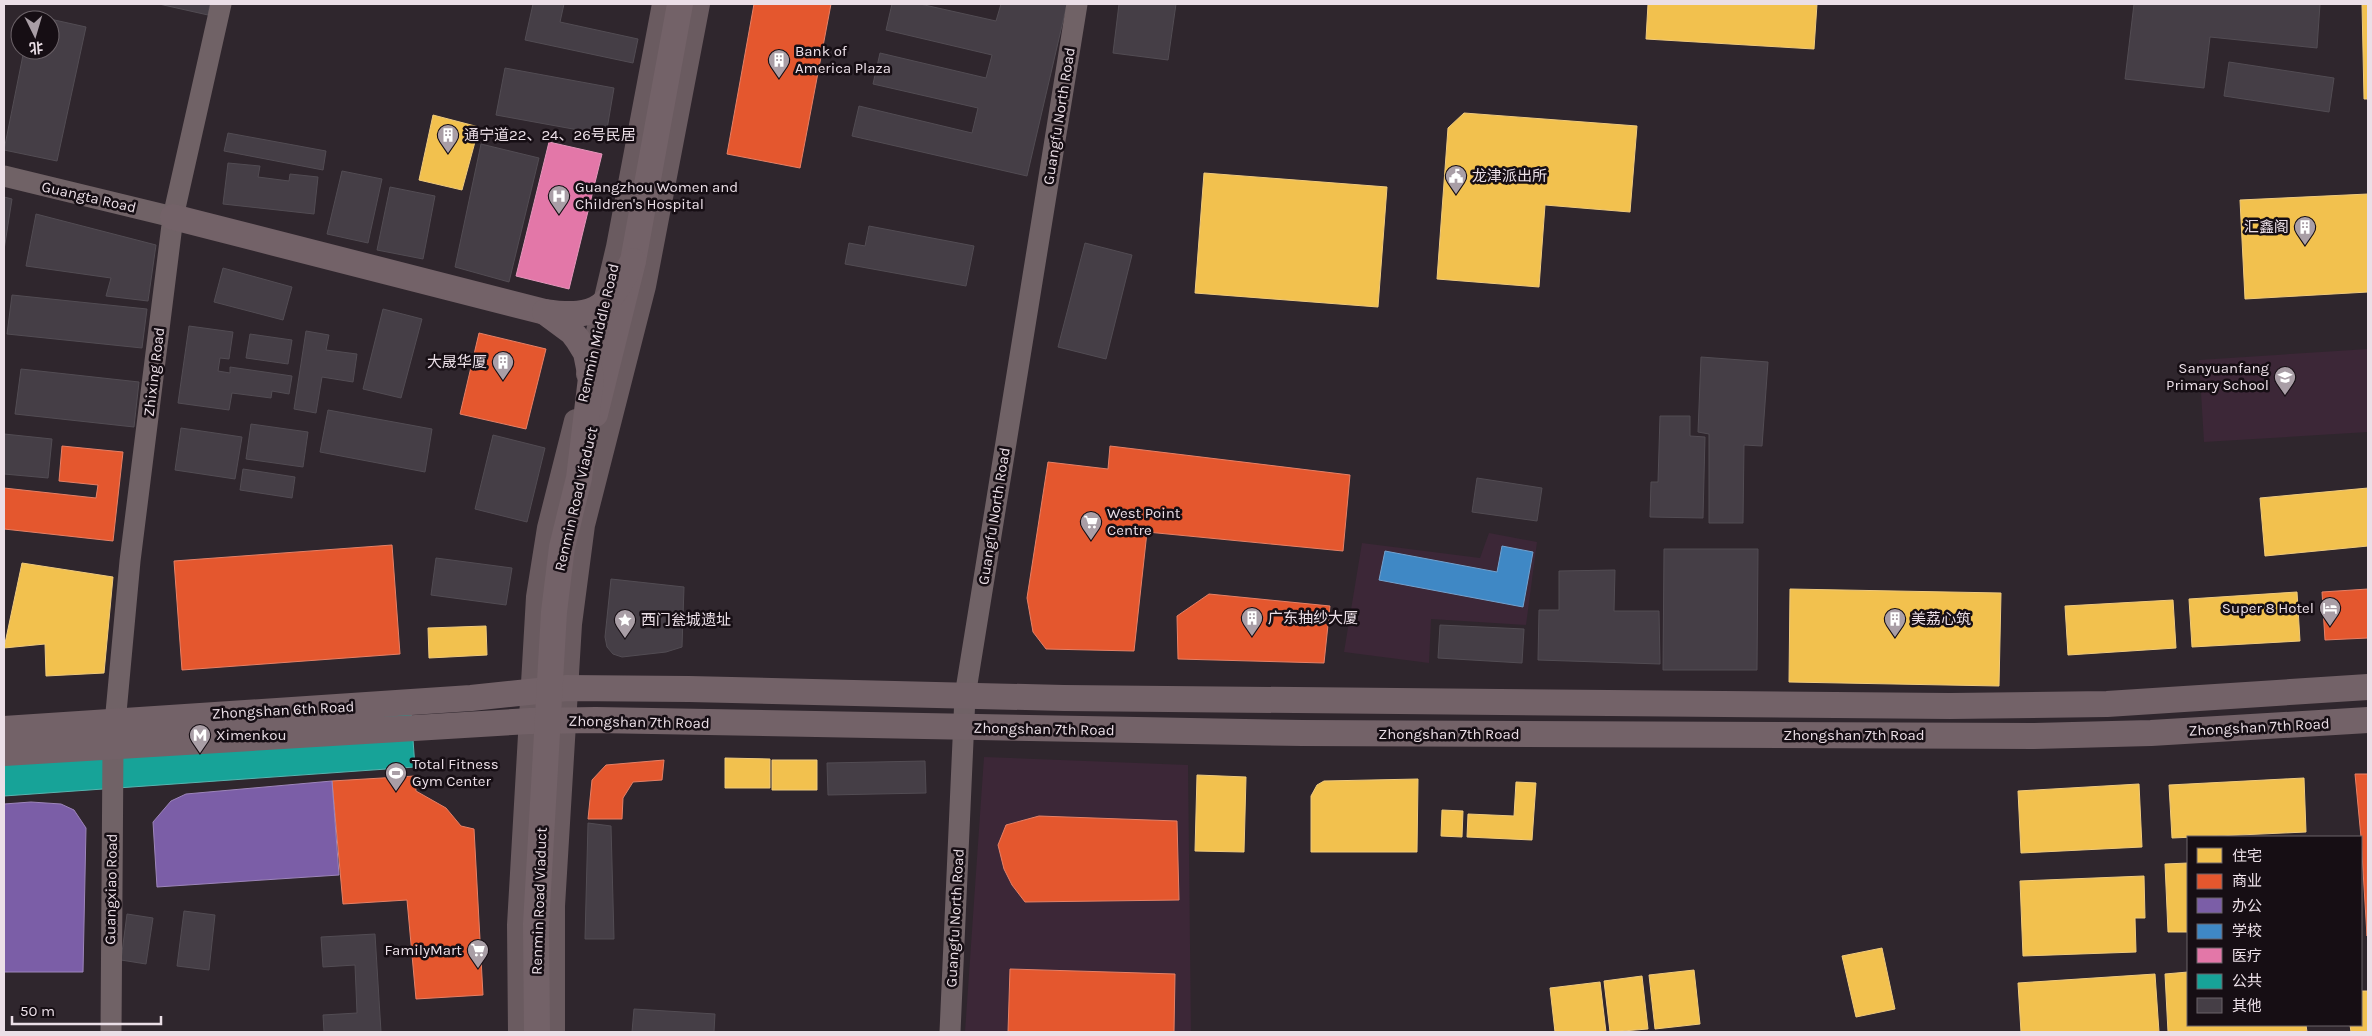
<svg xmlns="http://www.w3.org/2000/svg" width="2372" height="1036" font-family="Karla,'Noto Sans SC',sans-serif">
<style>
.built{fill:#3c2737}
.homes{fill:#f2c14e;stroke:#f0ca7c}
.shops{fill:#e4572e;stroke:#e68066}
.offices{fill:#7b5ea7;stroke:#9d85ba}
.schools{fill:#3f88c5;stroke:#73a2cf}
.health{fill:#e377a8;stroke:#e596bb}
.public{fill:#17a398;stroke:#57b5b0}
.building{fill:#453e46;stroke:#524c53}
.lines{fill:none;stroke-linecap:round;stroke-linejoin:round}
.tertiary{stroke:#706266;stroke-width:21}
.secondary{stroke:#6a5b60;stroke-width:24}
.primary{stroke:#736268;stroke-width:26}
.primary-bridge{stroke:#736268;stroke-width:26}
.labels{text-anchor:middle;stroke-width:5;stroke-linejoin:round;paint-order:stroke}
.poi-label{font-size:15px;fill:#ebdfe7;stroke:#160e14;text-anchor:start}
.street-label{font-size:15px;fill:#ebdfe7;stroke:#160e14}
</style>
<rect width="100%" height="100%" fill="#2f262d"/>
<path class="built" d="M2368 349V432L2204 442 2199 360Z
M1489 533 1537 542 1526 625 1431 619 1429 663 1344 652 1362 543 1480 558Z
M984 757 1188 765 1191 1032H965Z"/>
<path class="homes" d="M1648 4H1817L1814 49 1646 39Z
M2362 4H2368V99H2364Z
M1464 113 1637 126 1630 212 1545 205 1539 287 1437 279 1448 128Z
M433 115 479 127 462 190 419 180Z
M1204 173 1387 187 1378 307 1195 293Z
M2368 194V292L2245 299 2240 200Z
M2368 488V546L2265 556 2260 498Z
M22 563 113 577 104 673 46 676 45 644 4 648Z
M1790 589 2001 593 1999 686 1789 682Z
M2297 592 2300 641 2192 647 2189 599Z
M2173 600 2176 648 2068 655 2065 606Z
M486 626 487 655 429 658 428 628Z
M725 758 770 759V788H725Z
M772 760H817V790H772Z
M1197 775 1246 777 1244 852 1195 851Z
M2304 778 2306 832 2172 838 2169 785Z
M1418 779 1417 852H1311V796L1317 785 1324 781Z
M1516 782 1536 783 1532 840 1467 837 1468 814 1514 816Z
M2139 784 2142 847 2021 853 2018 791Z
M1442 810 1463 811 1462 837 1441 836Z
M2188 863V932H2168L2165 864Z
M2144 876 2145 918H2135L2136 952 2023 956 2020 881Z
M1882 948 1895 1009 1856 1017 1842 956Z
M1694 970 1700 1024 1655 1029 1649 975Z
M2188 972V1025H2306L2307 1032H2168L2165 974Z
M2155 974 2159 1032H2021L2018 983Z
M1642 976 1648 1029 1610 1032 1604 981Z
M1600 982 1606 1032H1555L1550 988Z
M2361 991H2368V1032H2351L2350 1025H2361Z"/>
<path class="shops" d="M754 4H831L800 168 727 154Z
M479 333 546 349 526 429 460 414Z
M62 446 123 452 113 541 4 529V488L96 498 98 485 59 481Z
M1110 446 1350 475 1343 551 1147 532 1134 651 1046 649 1033 632 1027 598 1048 462 1108 469Z
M392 545 400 654 182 670 174 561Z
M2368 589V638L2325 640 2322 592Z
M1209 594 1330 606 1324 663 1178 659 1177 616Z
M664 760 662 780 633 782 623 798 622 819H588L592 780 606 765Z
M2355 774H2368L2367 936 2361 837Z
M415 776 416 791 446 808 461 826 474 829 483 995 416 999 407 900 343 904 332 781Z
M1039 816 1177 821 1179 900 1025 902 1012 885 1004 869 998 845 1006 825Z
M1010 969 1175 974 1174 1032H1008Z"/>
<path class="offices" d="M332 781 339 875 157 887 153 822 171 801 186 794Z
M31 802 61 804 74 810 86 828 83 972H4V804Z"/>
<path class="schools" d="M1502 546 1533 552 1523 607 1379 580 1385 551 1497 572Z"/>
<path class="health" d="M549 142 602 154 569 289 516 276Z"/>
<path class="public" d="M411 712 415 767 4 796V741Z"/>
<path class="building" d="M159 4H210L208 15Z
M533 4H564L560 22 638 39 633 63 525 40Z
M892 4H920L996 21 1001 4H1067L1027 176 852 136 859 106 972 133 978 108 873 84 880 53 986 78 992 55 886 30Z
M1119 4H1176L1168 60 1113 53Z
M2134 4H2320L2317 48 2210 37 2204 88 2125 79Z
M32 15 86 27 57 161 4 150 24 50H50V20H31Z
M2229 62 2334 78 2329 112 2224 96Z
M505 68 614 88 606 135 496 115Z
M228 133 326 151 323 170 224 151Z
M481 144 539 158 509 282 455 267Z
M228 163 260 166 258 177 289 181 290 174 318 177 314 214 223 204Z
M342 171 382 179 368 243 327 234Z
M390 187 435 196 423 259 377 250Z
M4 197 12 199 4 250Z
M36 214 156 245 148 301 106 296 111 278 26 266Z
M869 226 974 246 966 286 845 264 849 243 865 246Z
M1085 243 1132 255 1106 359 1058 347Z
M223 268 292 287 283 320 214 302Z
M12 295 147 309 142 348 7 334Z
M383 309 422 319 401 398 363 389Z
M189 326 233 332 229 359 220 358 218 371 230 373V367L292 376 289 394 272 391 271 398 232 393 229 410 178 403Z
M306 331 329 335 326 350 357 354 353 382 322 377 316 413 294 409Z
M250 334 292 340 288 364 246 358Z
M1701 357 1768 362 1762 446 1744 445 1743 523H1709V434L1698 432Z
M21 369 139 382 134 427 15 414Z
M328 410 432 429 425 472 320 452Z
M1660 416H1690V436L1705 437 1703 518 1650 517 1651 482H1658Z
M251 424 308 432 303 467 246 459Z
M181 428 242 437 235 479 175 470Z
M4 434 52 439 48 478 4 474Z
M493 435 545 448 527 522 475 509Z
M243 469 295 477 292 498 240 490Z
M1477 478 1542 488 1537 521 1472 512Z
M1664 549H1758L1757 670H1663Z
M436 558 512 568 506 605 431 595Z
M1615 570 1614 611H1659L1660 664 1538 660 1539 610H1559V571Z
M611 579 684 587 682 647 666 652 622 657 613 654 607 647 605 637Z
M1440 625 1524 629 1522 663 1438 658Z
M925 761 926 793 828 795 827 763Z
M588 823 611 826 614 939H585Z
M184 911 215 915 209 970 177 966Z
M127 914 153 918 146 964 121 960Z
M375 934 381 1032H324L323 1015 357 1013 355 965 323 967 321 937Z
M634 1009 715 1014 714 1032H632Z"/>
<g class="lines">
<path class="tertiary" d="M4 176 173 217
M111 1032 113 745 130 561 173 217 221 4
M950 1032 965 696 1077 4"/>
<path class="secondary" d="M588 374 618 247 664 4
M520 1032 519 925 538 597 549 528 576 421
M553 1032V906L570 624 583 525 644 286 698 4"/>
<path class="primary" d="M173 217 545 312
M595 414 633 261 680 4
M4 729 471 698 567 688 689 689 1064 698 1950 706 2107 704 2368 687
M4 753 530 721 596 720 1303 733 2034 736 2151 733 2368 720"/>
<path class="primary-bridge" d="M545 312C599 320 608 306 633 261
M537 1032 536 924 554 612 562 547 579 478 591 378 586 353 578 340 572 332 545 312"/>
</g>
<defs>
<g id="building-pin" transform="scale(1.125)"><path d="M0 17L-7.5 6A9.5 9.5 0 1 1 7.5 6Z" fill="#a99ea6" stroke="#160e14"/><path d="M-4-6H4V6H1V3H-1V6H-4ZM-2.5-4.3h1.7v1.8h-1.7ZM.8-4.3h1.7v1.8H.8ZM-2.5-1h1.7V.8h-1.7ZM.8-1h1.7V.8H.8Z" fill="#fff"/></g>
<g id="civic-pin" transform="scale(1.125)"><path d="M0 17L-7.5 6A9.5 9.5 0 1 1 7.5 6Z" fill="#a99ea6" stroke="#160e14"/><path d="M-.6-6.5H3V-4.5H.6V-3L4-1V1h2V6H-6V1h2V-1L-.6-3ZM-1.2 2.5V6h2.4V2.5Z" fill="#fff"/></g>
<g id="hospital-pin" transform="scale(1.125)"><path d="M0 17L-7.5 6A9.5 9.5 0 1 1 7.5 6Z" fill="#a99ea6" stroke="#160e14"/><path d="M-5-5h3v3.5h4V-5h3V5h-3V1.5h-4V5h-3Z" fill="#fff"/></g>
<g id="school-pin" transform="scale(1.125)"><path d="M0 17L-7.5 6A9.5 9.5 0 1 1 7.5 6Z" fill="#a99ea6" stroke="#160e14"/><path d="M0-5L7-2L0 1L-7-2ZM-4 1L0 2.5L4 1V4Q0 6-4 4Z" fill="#fff"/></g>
<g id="supermarket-pin" transform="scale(1.125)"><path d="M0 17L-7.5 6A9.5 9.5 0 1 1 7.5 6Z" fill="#a99ea6" stroke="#160e14"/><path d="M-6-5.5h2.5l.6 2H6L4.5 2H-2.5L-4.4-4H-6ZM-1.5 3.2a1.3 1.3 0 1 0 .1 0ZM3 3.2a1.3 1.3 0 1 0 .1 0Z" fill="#fff"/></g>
<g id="hotel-pin" transform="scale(1.125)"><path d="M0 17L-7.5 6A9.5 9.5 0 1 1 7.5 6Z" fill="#a99ea6" stroke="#160e14"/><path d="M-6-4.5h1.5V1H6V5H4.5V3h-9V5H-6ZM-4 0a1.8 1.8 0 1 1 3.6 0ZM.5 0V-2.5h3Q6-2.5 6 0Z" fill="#fff"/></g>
<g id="sight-pin" transform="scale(1.125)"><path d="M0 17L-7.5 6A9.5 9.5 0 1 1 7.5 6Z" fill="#a99ea6" stroke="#160e14"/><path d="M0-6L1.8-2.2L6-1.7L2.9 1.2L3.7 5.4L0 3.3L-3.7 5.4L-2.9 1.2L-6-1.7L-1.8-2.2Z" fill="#fff"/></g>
<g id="metro-pin" transform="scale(1.125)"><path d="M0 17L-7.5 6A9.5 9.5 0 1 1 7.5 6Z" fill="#a99ea6" stroke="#160e14"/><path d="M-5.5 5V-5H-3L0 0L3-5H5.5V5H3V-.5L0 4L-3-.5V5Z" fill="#fff"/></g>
<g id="stadium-pin" transform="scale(1.125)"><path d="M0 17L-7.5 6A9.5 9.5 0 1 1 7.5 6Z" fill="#a99ea6" stroke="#160e14"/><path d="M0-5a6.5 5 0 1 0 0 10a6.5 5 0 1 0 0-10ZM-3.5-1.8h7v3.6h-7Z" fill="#fff"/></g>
</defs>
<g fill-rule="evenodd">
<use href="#building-pin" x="779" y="60"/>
<use href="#building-pin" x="448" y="135"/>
<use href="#civic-pin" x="1456" y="176"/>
<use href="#hospital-pin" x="559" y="196"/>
<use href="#building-pin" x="2305" y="227"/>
<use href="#building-pin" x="503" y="362"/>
<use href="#school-pin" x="2285" y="377"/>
<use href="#supermarket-pin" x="1091" y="522"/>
<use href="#hotel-pin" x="2330" y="608"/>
<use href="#building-pin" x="1252" y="618"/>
<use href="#building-pin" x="1895" y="619"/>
<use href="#sight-pin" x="625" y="620"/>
<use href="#metro-pin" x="200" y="735"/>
<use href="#stadium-pin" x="396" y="773"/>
<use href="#supermarket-pin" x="478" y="950"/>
</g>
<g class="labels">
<g class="poi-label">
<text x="795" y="56">Bank of<tspan x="795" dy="17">America Plaza</tspan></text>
<text x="464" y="140">通宁道22、24、26号民居</text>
<text x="1472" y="181">龙津派出所</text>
<text x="575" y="192">Guangzhou Women and<tspan x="575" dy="17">Children's Hospital</tspan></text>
<text x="2289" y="232" text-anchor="end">汇鑫阁</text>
<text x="487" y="367" text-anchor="end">大晟华厦</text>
<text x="2269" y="373" text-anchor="end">Sanyuanfang<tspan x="2269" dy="17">Primary School</tspan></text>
<text x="1107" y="518">West Point<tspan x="1107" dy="17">Centre</tspan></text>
<text x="2314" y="613" text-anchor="end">Super 8 Hotel</text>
<text x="1268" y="623">广东抽纱大厦</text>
<text x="1911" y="624">美荔心筑</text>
<text x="641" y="625">西门瓮城遗址</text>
<text x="216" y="740">Ximenkou</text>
<text x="412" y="769">Total Fitness<tspan x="412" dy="17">Gym Center</tspan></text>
<text x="462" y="955" text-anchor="end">FamilyMart</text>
</g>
<g class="street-label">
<text transform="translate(1059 116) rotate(-81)" y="5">Guangfu North Road</text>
<text transform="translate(89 197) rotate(13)" y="5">Guangta Road</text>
<text transform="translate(598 333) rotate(-77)" y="5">Renmin Middle Road</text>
<text transform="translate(154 372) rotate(-83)" y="5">Zhixing Road</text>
<text transform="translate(576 499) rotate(-77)" y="5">Renmin Road Viaduct</text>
<text transform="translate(994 516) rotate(-81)" y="5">Guangfu North Road</text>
<text transform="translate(283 710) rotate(-3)" y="5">Zhongshan 6th Road</text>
<text transform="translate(639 722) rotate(1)" y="5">Zhongshan 7th Road</text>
<text transform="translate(2259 727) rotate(-3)" y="5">Zhongshan 7th Road</text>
<text transform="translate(1044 729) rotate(1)" y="5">Zhongshan 7th Road</text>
<text x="1449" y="739">Zhongshan 7th Road</text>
<text x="1854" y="740">Zhongshan 7th Road</text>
<text transform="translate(111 889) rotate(-89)" y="5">Guangxiao Road</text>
<text transform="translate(539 901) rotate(-88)" y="5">Renmin Road Viaduct</text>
<text transform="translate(955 918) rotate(-87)" y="5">Guangfu North Road</text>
</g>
</g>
<rect width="2372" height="1036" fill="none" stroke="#ebdfe7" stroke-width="10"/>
<rect x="2187" y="836" width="175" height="190" fill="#160e14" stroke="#6b6268"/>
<rect x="2197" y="848" width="25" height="15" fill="#f2c14e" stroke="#6b6268"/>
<text x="2232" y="861" font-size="15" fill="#ebdfe7">住宅</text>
<rect x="2197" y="874" width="25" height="15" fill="#e4572e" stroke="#6b6268"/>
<text x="2232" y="886" font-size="15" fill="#ebdfe7">商业</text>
<rect x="2197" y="898" width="25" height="15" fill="#7b5ea7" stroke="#6b6268"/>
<text x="2232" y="911" font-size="15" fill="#ebdfe7">办公</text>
<rect x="2197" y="924" width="25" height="15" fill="#3f88c5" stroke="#6b6268"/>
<text x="2232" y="936" font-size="15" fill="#ebdfe7">学校</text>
<rect x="2197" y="948" width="25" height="15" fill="#e377a8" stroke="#6b6268"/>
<text x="2232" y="961" font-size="15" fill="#ebdfe7">医疗</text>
<rect x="2197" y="974" width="25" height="15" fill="#17a398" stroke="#6b6268"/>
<text x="2232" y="986" font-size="15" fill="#ebdfe7">公共</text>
<rect x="2197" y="998" width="25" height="15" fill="#453e46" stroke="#6b6268"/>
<text x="2232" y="1011" font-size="15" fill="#ebdfe7">其他</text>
<g transform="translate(35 35) rotate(175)"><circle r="24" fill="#160e14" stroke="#6b6268"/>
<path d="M0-4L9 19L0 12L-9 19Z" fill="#a99ea6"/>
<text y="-8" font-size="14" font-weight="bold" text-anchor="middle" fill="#ebdfe7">北</text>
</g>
<path d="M12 1016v8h149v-8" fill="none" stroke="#ebdfe7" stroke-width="2.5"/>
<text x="20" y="1016" font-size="15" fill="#ebdfe7" stroke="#160e14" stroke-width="4" paint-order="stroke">50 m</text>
</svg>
